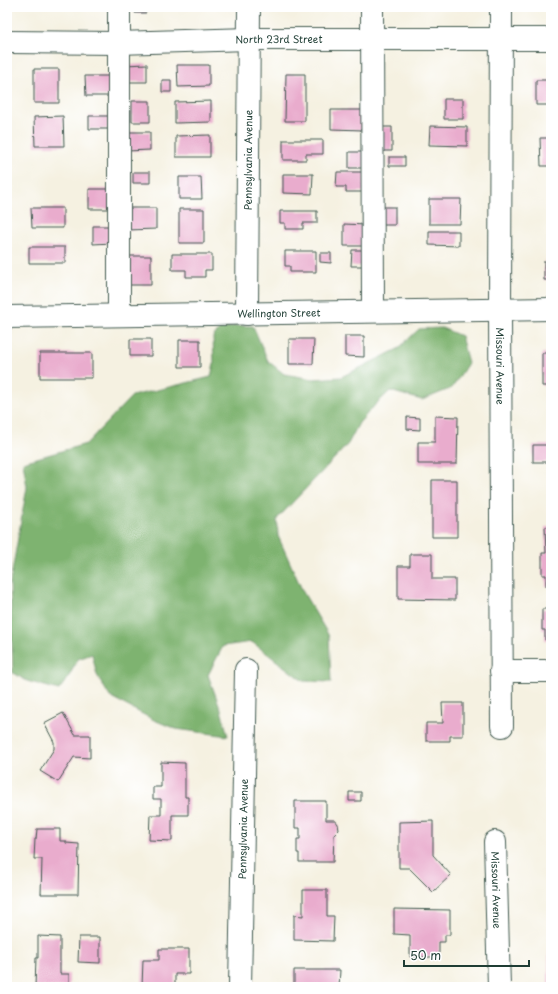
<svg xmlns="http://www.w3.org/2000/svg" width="558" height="994" font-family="'Playpen Sans',sans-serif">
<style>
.forest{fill:#7eb36f;stroke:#4e7852}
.building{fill:#e9accd}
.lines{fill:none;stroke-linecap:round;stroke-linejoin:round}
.minor-casing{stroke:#3f584e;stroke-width:24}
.minor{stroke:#fff;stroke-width:22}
.labels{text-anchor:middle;stroke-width:3;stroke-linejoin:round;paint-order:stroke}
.street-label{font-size:10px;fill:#1f3d34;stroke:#fff}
</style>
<rect width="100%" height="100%" fill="#fff"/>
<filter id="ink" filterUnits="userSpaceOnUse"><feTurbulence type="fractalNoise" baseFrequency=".025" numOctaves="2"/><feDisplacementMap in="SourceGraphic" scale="8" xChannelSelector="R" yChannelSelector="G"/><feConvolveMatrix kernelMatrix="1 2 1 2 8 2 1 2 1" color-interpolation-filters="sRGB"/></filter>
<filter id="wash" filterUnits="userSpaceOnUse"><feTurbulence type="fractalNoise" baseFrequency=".012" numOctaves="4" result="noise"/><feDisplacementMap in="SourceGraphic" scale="16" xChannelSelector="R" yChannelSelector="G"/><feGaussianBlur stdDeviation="0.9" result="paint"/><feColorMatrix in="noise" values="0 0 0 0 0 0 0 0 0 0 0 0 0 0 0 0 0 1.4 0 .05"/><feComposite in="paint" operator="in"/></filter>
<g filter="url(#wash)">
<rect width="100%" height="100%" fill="#f5f1e1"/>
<path class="forest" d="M235 326H253L268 361 284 374 313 379 341 377 398 349 419 329 442 328 461 336 468 363 452 388 422 400 390 391 375 405 359 423 348 444 277 519 278 536 303 592 329 636 331 682 303 681 252 642 223 646 208 675 221 710 228 736 176 729 154 720 110 697 97 675 92 654 78 659 69 676 59 690 27 681 13 673 10 583 27 487 23 462 86 444 132 396 211 377 214 363 213 337 219 330Z"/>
<g id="blocks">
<path class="building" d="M135 7H146V13H135Z
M147 64V82H125V65Z
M177 65H209V86L178 87Z
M34 69H59V103H34Z
M286 74H305V121H285Z
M85 76H109L110 96H86Z
M162 80H171V92H162Z
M536 80H551V105H536Z
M444 99H463V119H444Z
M132 101H150V122H132Z
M211 101V122L175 123V102Z
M331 110H363V130L331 129Z
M63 116 64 146H35L34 117Z
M89 116H108V129H89Z
M430 126 467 127V146L429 145Z
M382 127H392V151H382Z
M127 132H150V150L127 151Z
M210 135V157H176V136Z
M540 138H551V166H541Z
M283 140H323V154H306V160H283Z
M349 152H366L365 168H349Z
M389 157H405V166H389Z
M133 172H150V183H133Z
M337 172H365V192H346V187H336Z
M283 174H313L312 194 283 193Z
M179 177H201L202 199H179Z
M89 189H110V209H89Z
M429 199H461L460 224H429Z
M379 207H395V225H379Z
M31 208H63V228H32Z
M128 208H156V229L128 230Z
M179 209H204V243H179Z
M280 211H317V223H303V229H285V223H280Z
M344 224 366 225V246H344Z
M93 226H112V243L93 244Z
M429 231H459V246L429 245Z
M29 247H65V263H29Z
M352 250H364V266H351Z
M285 251H316V272H290V266H285Z
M320 253H331V263L320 262Z
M172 254H212V270H205V277H186V270H172Z
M130 256H151V285H130Z
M544 261H551V280H544Z
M345 336H364V357L345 356Z
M130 339H151V356H130Z
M289 339H314L313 364H289Z
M179 340H200V367H179Z
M40 353H92V378H40Z
M542 353H551V386H542Z
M435 416 458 417 457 464H418V442H435Z
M407 417 420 418V430L407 429Z
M533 445H551V462H533Z
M432 480H457V537H432Z
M545 527H551V586H546V575H542V553H546Z
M410 554H432V579H455V600L398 599V566H410Z
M542 609H551V640H545V630H542Z
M442 703H463V736H450V741H426V723H443Z
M63 713 75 735H90V758L74 757 58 782 40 771 54 749V742L44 723Z
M161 762 185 763V797H188V815H172V841L149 840 150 815H161V799H153V787H161Z
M349 792H361V801H349Z
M295 801H326V820H335L338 824 339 830 334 835 333 862H299V853H297V839H300V828H295Z
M433 821V855L451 875 433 892 409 868H399V822Z
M37 829H60V841H66V843L79 844 78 894H41L42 859H34L35 839H36Z
M303 890H327V916H334L333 941 294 940V915L303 916Z
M394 909 450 910V935H445V942H439V957H410V935L394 934Z
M549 930H551V987H548Z
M38 936 60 937V974H69V987H35L36 958H38Z
M79 937H100V963L78 962Z
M159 949H189V974H175V987H142L143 960H159Z
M294 970H340L339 987H294Z"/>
</g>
</g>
<g filter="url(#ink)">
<use href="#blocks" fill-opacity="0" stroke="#3f584e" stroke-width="1"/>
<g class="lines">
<g class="minor-casing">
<g id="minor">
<path d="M119 7V315"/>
<path d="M372 7 373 311"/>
<path id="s1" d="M501 7 500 309 502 726"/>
<path id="s2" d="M7 42 118 43 249 39H551"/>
<path id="s3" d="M247 314 249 7"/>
<path id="s4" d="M7 317 551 309"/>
<path d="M501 671H551"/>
<path id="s5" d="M495 842 499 987"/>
<path id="s6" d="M240 987 246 670"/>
</g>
</g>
<use href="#minor" class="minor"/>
</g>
</g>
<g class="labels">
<g class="street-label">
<text dy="4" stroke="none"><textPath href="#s2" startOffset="272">North 23rd Street</textPath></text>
<text dy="4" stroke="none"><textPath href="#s3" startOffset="154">Pennsylvania Avenue</textPath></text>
<text dy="4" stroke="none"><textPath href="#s4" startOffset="272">Wellington Street</textPath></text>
<text dy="4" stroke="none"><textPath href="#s1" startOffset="359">Missouri Avenue</textPath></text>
<text dy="4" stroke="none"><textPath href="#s6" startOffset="158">Pennsylvania Avenue</textPath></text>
<text dy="4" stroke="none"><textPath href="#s5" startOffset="48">Missouri Avenue</textPath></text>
</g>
</g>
<rect width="558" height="994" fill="none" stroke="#fff" stroke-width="24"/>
<path d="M404 960v6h125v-6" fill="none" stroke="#1f3d34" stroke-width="2"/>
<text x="410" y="960" font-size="12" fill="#1f3d34" stroke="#ffffff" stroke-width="3" paint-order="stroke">50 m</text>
</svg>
